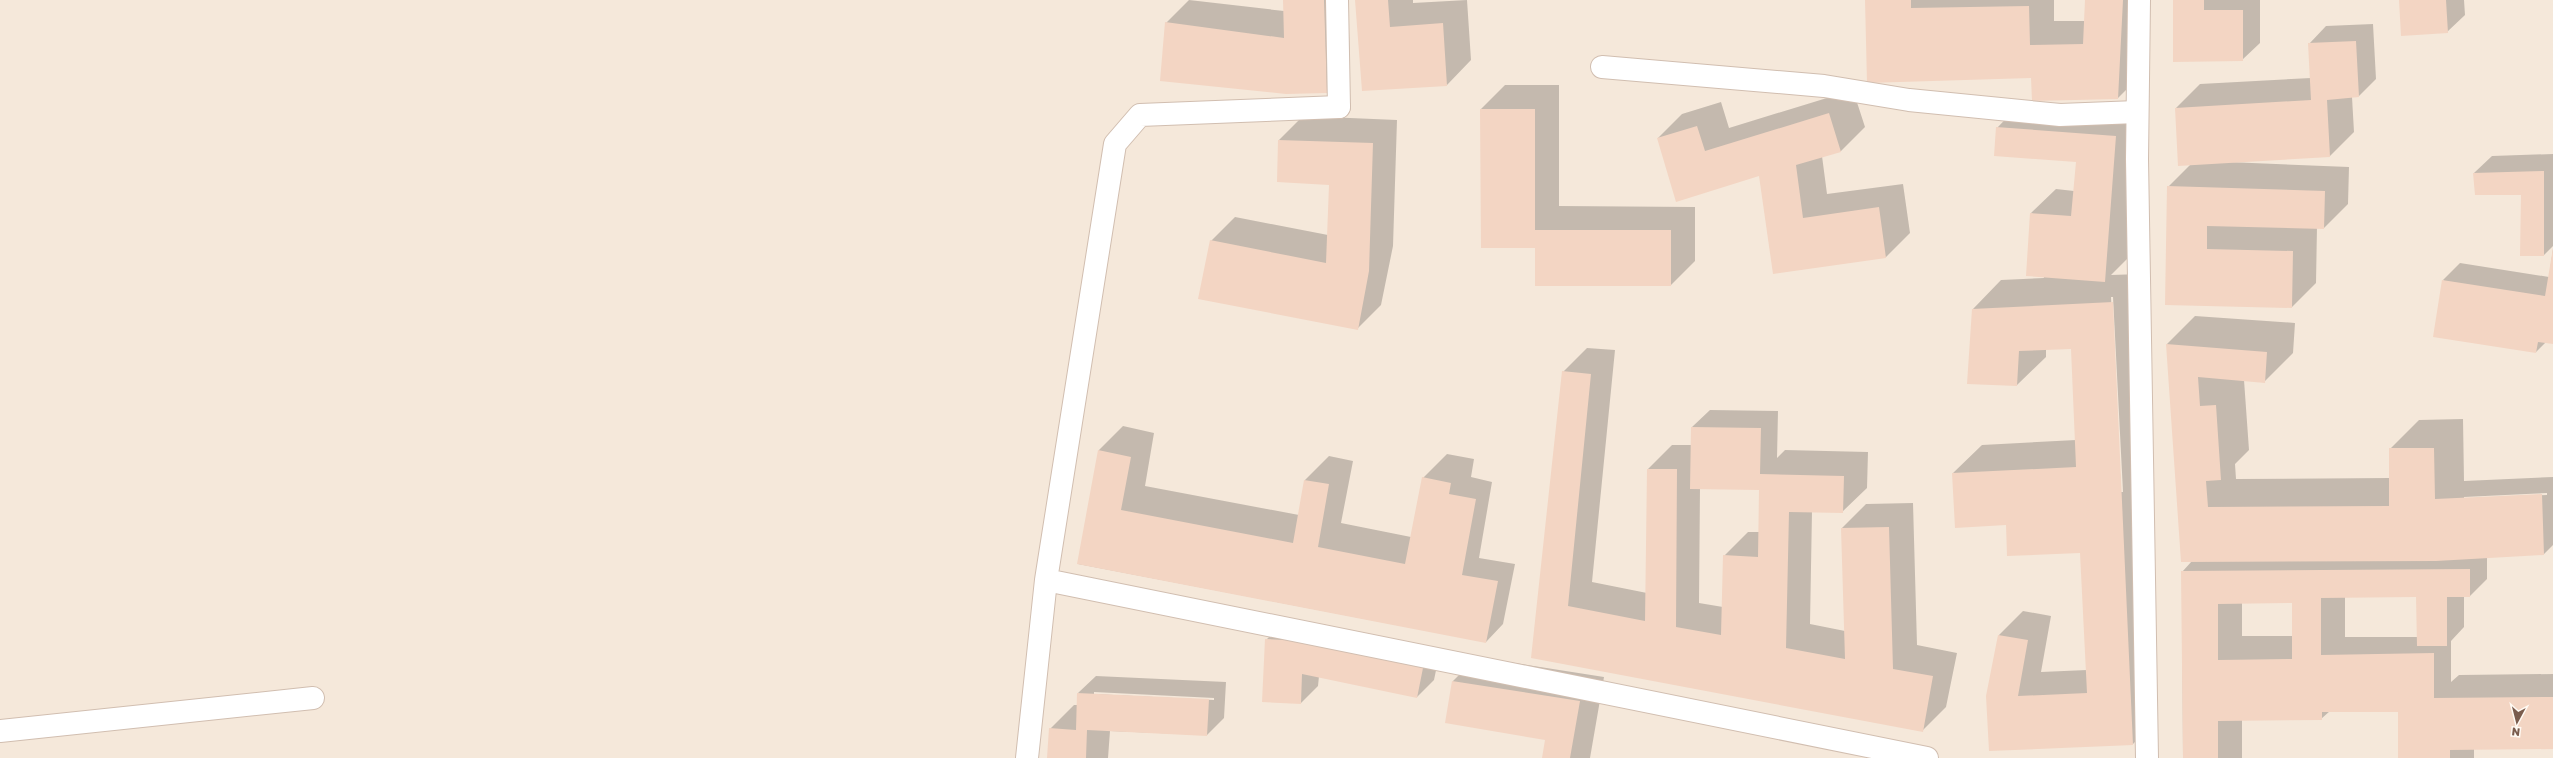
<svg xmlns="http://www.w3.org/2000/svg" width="2553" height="758" font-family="'Golos Text',sans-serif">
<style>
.residential{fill:#f5e8da}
.shadow{fill:#0003;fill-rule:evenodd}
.building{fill:#f3d5c3;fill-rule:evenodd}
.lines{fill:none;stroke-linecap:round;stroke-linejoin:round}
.service-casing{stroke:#d1beb0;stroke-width:24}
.minor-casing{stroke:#d1beb0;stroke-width:24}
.service{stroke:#fff;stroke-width:22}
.minor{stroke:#fff;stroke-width:22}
</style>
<rect width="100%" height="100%" fill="#fdf6ec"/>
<path class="residential" d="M0 0H2553V758H0Z"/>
<path class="shadow" d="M1189 0 1284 11V0H1348L1350 67 1326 92 1166 23Z
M1356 0H1413V3L1467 0 1471 60 1447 85Z
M1866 0H2054V21H2085L2086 0H2146L2142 74 2118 98 2032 77Z
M2174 0H2260V43L2242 60Z
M2400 0H2464L2465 15 2447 32Z
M2373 24 2376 79 2359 96 2352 97 2354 132 2330 156 2228 162 2349 167 2348 204 2324 228 2317 227 2316 283 2292 307 2166 304 2168 187 2191 164 2179 165 2176 108 2200 84 2311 78 2309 44 2326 26Z
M1505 85H1559V206L1695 207V261L1671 285 1536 247 1481 109Z
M1853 90 1865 127 1841 151 1822 156 1827 194 1903 184 1910 233 1886 257 1774 273 1760 175 1658 138 1682 114 1721 102 1729 128Z
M2021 103 2140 112 2129 257 2111 275 2141 274 2157 719 2133 744 1990 750 1987 697 1999 635 2023 611 2051 616 2041 672 2087 670 2081 552 2008 524 1953 473 1982 445 2076 440 2072 348 2046 349V357L2017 385 1968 383 1973 309 2001 280 2044 278 2031 213 2056 189 2074 191 2077 161 1997 128ZM2111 297H2113L2123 492H2121Z
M1303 116 1397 120 1393 246 1381 305 1357 329 1211 241 1235 217 1328 235 1330 184 1279 140Z
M2553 154V246L2544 255 2522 194 2474 173 2492 156Z
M2553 249V343L2546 342 2536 352 2443 280 2460 263 2549 277Z
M2195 316 2295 323 2293 353 2264 382 2244 380 2249 450 2235 464 2236 479 2390 478V449L2419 420 2463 419 2464 481 2553 477V545L2544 554 2487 557V579L2470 596H2464V627L2451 641V682L2459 675 2553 674V748L2474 749V758H2399L2400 710 2330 711 2321 719 2242 720V758H2183L2182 572 2192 561 2167 344ZM2547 493V495L2464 499V497ZM2417 596 2418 637H2345V597ZM2293 602V636H2242V603Z
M1587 348 1615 350 1592 582 1647 593 1648 469 1672 445H1692V427L1710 410 1778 411 1777 458 1785 450 1868 452 1867 488 1842 512 1812 511 1810 624 1845 631 1842 528 1866 504 1913 503 1917 645 1957 653 1946 707 1922 731 1532 657 1563 372ZM1700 488H1760L1759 532H1748L1724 556 1723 607 1699 603Z
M1123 426 1154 433 1145 486 1299 515 1305 480 1329 456 1353 461 1341 523 1411 537 1423 478 1447 454 1474 459 1471 477 1492 482 1479 558 1515 564 1503 624 1486 642 1078 564 1099 450Z
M1284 622 1322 624 1440 651 1434 680 1417 697 1319 676 1318 686 1301 703 1266 640Z
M1477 657 1604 677 1590 758H1543L1546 739 1446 722 1453 681Z
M1096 676 1226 682 1224 718 1207 735 1110 731 1108 758H1048L1050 729 1074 705H1078V693ZM1094 692 1214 698V700L1094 694Z"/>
<path class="building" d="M1283 0H1324L1327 93 1286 94 1160 81 1165 22 1284 38Z
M1355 0H1388L1390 27 1443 23 1447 86 1362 91Z
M1865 0H1911V8L2029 6 2030 45 2083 44 2085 0H2123L2118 99 2032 101 2031 78 1867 83Z
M2173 0H2204V10H2243V61L2173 62Z
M2399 0H2446L2448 33 2401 36Z
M2356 41 2359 97 2327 100 2330 157 2178 166 2175 108 2311 100 2308 43Z
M1480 109H1535V230H1671V286H1535V248H1481Z
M1829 113 1841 152 1796 165 1803 218 1879 207 1886 258 1773 274 1759 176 1676 202 1657 138 1697 126 1705 151Z
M1996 127 2116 136 2105 282 2026 276 2030 213 2071 216 2076 162 1994 156Z
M1278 140 1373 143 1369 271 1358 330 1198 299 1210 240 1326 263 1329 185 1277 182Z
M2544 171V256H2520L2521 195H2475L2473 173Z
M2167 186 2325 191 2324 229 2207 226V249L2293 251 2292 308 2165 305Z
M2553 248V344L2538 342 2536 353 2433 337 2442 280 2545 296Z
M2113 302 2133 745 1989 751 1986 696 1998 635 2028 640 2018 696 2087 693 2080 553 2007 556 2006 525 1955 528 1952 473 2076 467 2071 349 2019 351 2017 386 1967 384 1972 309Z
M2166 344 2267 352 2265 383 2198 377 2200 406 2216 405 2221 480 2206 481 2208 507 2389 506V448H2434L2435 499 2542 494 2544 555 2436 561 2181 562Z
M1562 371 1591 374 1568 606 1645 621 1647 469H1677L1676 627 1721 635 1723 555 1758 557 1759 490 1690 489 1691 427 1761 428 1760 474 1844 476 1843 513 1789 512 1786 648 1845 659 1841 528 1889 527 1893 669 1933 676 1923 732 1531 658Z
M1098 450 1131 457 1121 510 1293 543 1304 480 1329 484 1318 547 1405 564 1422 477 1451 483 1449 494 1476 499 1462 575 1498 581 1486 643 1077 564Z
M2470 569V597H2447V646H2417L2416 597 2321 598V655L2434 653V698L2553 697V749L2450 750V758H2398V712H2322V720L2218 721V758H2183L2181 571ZM2292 603V659L2218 660V604Z
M1265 639 1304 641 1423 668 1417 698 1302 674 1301 704 1262 702Z
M1452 681 1580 701 1570 758H1542L1545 740 1445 723Z
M1077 693 1209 699 1207 736 1087 730 1086 758H1047L1049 728 1076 730Z"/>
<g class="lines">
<g class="service-casing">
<path id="service" d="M1337 0 1339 107
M1602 67 1824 86 1909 100 2060 115 2137 112
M0 731 313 698"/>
</g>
<g class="minor-casing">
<path id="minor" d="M2139 0 2137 159 2147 758
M1046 580 1927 758
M1027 758 1046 580 1115 144 1140 115 1339 107"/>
</g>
<use href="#service" class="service"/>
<use href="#minor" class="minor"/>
</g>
<g transform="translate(2517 722) rotate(187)" stroke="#fffaf3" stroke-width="3" paint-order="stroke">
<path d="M0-3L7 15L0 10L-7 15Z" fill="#7a5c4d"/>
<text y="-6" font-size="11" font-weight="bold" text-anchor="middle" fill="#7a5c4d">N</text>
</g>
</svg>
